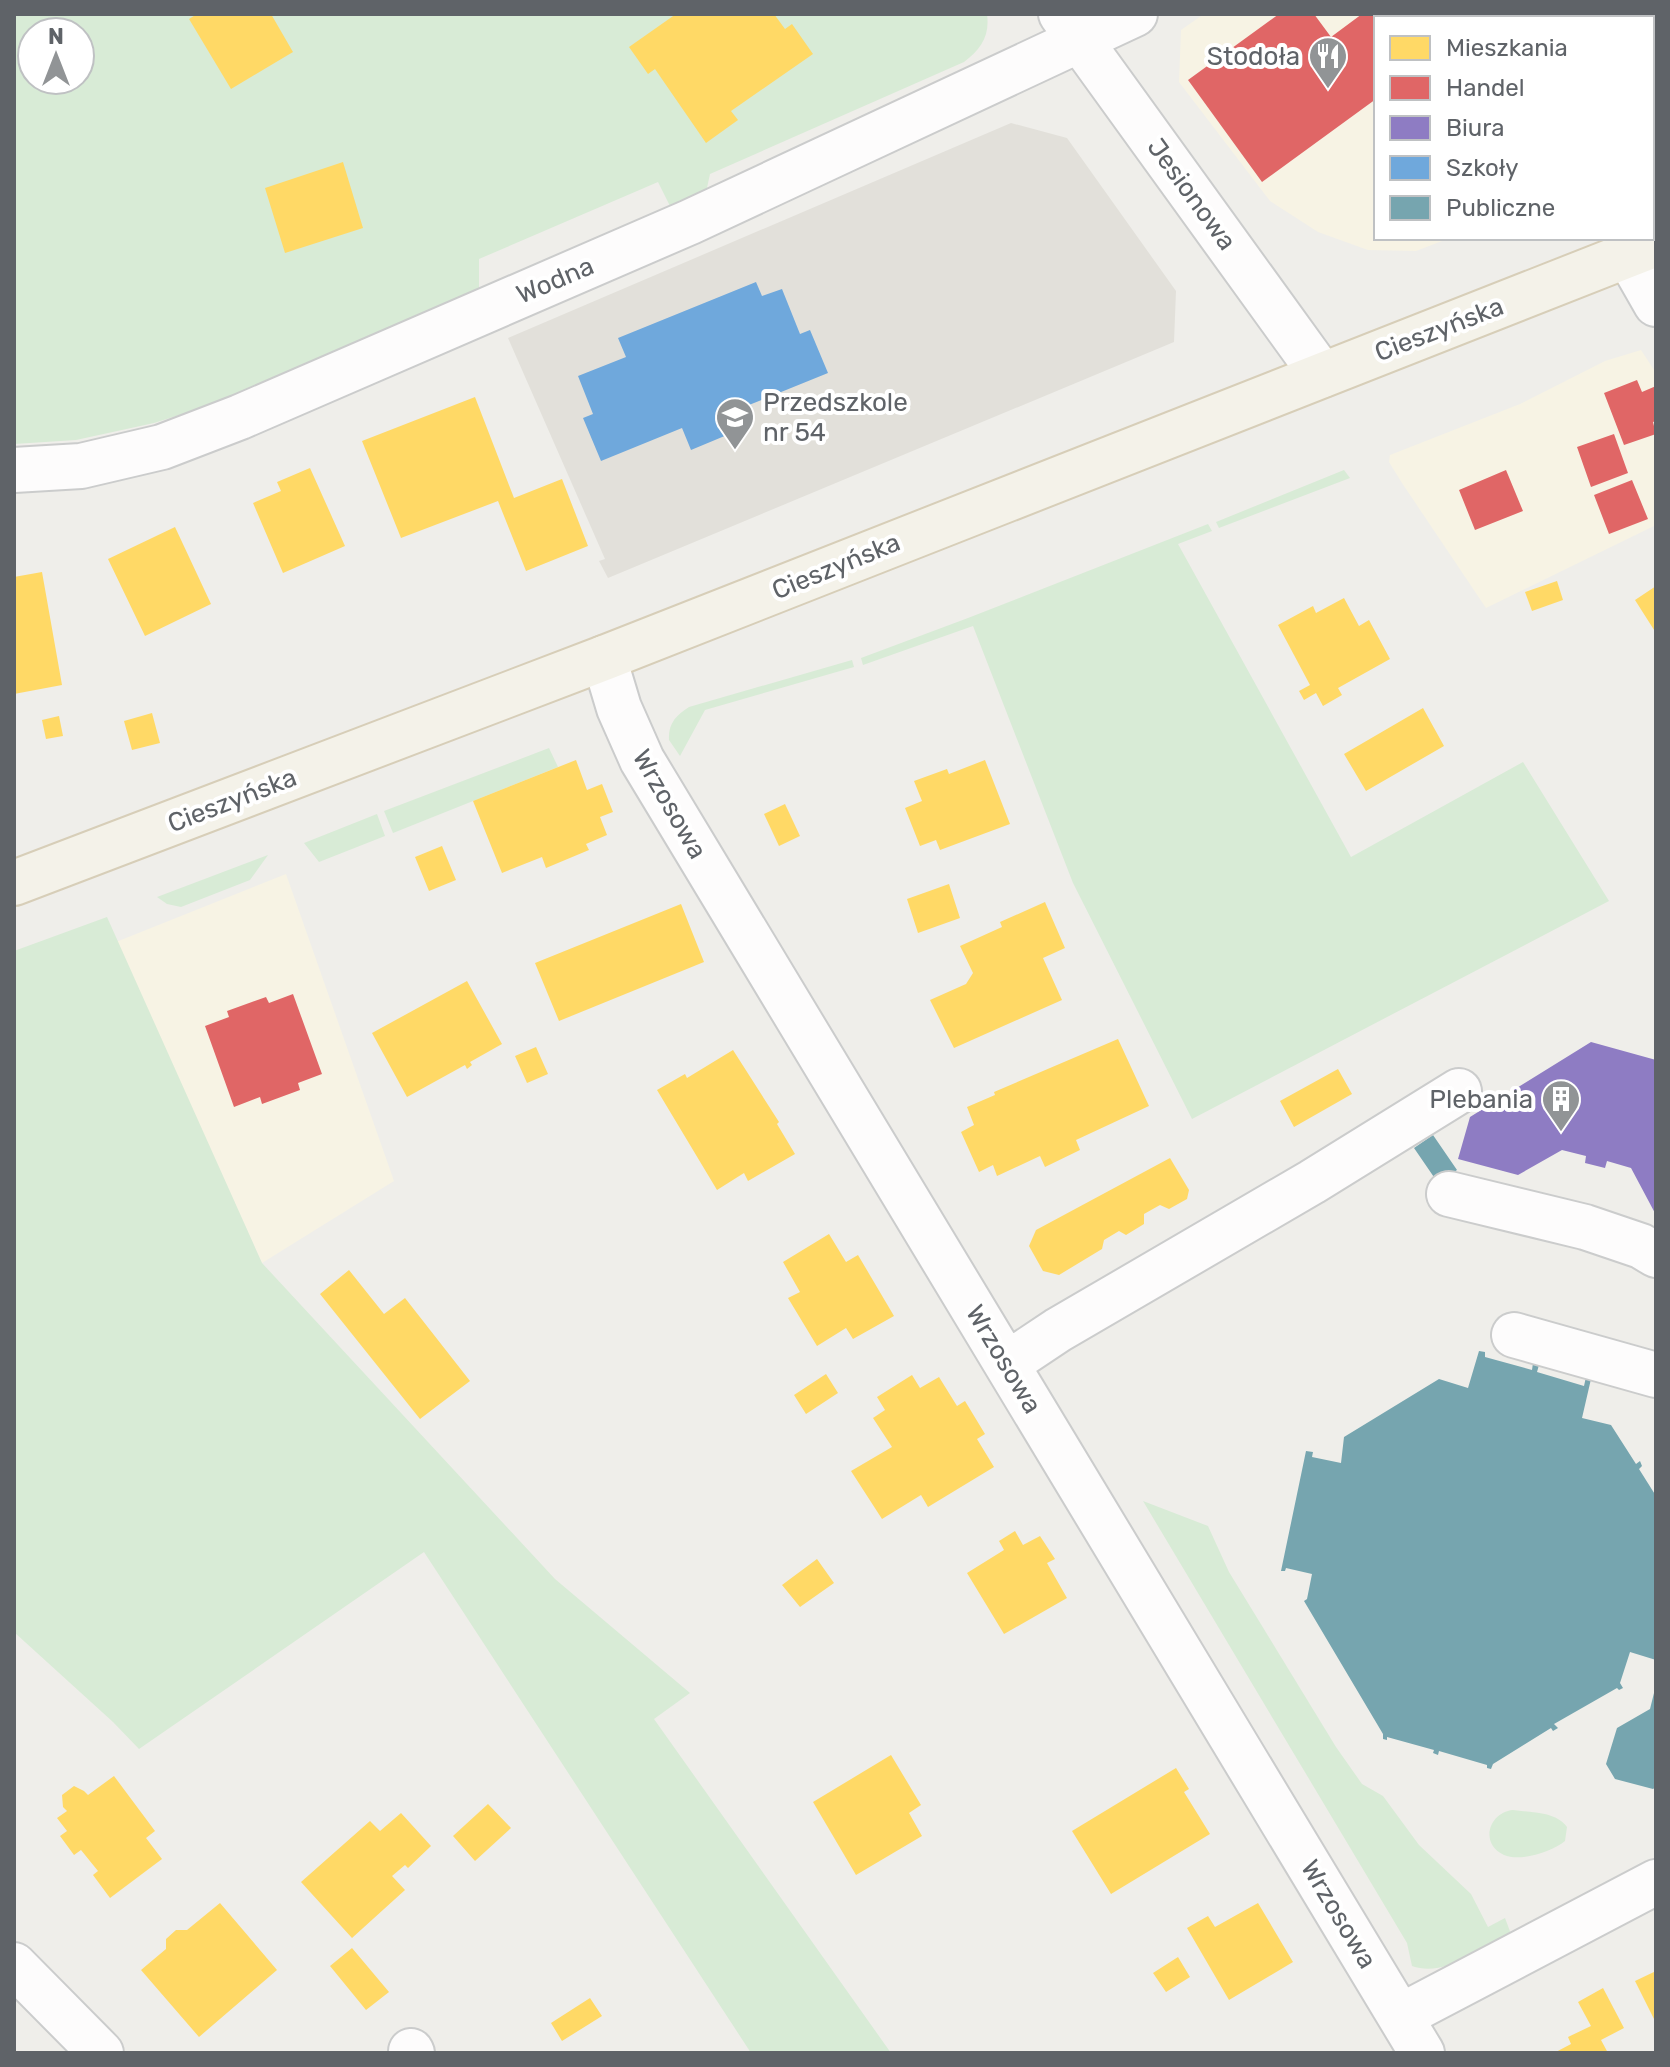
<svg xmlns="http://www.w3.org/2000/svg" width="1670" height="2067" font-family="Rubik,sans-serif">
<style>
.commercial{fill:#f7f3e4}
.education{fill:#e2e0da}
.green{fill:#d8ebd6;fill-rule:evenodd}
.homes{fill:#ffd966}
.shops{fill:#e06666}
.offices{fill:#8e7cc3}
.schools{fill:#6fa8dc}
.public{fill:#76a5af}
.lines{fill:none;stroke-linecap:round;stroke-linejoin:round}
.minor-casing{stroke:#cbcccc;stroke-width:48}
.major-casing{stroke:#d7ceb8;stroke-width:48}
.minor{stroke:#fdfcfc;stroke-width:44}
.major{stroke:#f4f2e9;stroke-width:44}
.labels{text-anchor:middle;stroke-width:8;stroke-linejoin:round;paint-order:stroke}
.poi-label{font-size:26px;fill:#5f6368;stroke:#fff;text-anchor:end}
.street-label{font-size:26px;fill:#5f6368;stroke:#fff}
</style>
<rect width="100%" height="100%" fill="#efeeea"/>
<path class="commercial" d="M1204 14H1656V163L1652 165V18H1376V238H1450L1416 251 1368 250 1318 232 1270 201 1179 82 1181 30Z
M1641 350 1656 373V525L1486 608 1402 483 1389 462 1390 455 1520 404 1605 361Z
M286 874 394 1181 262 1263 116 942Z"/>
<path class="education" d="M1011 123 1067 138 1176 291 1174 342 608 578 599 561 605 559 508 338Z"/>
<path class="green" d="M14 14H987C990 36 981 49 964 62L710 174 705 197 672 210 658 182 479 259V292L246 394 154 423 76 440 14 444ZM32 32H80V80H32Z
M1344 470 1350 478 1219 528 1216 522Z
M1208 524 1212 531 1178 544 1351 857 1523 762 1609 901 1192 1119 1073 883 973 626 863 665 861 658 968 618Z
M852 660 854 667 705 710 680 756 669 740C668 724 676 715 689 707Z
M549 748 558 767 393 833 384 811Z
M377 814 385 836 319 862 304 843Z
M268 855 250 880 181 907 167 904 157 897Z
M107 917 262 1263 555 1579 690 1693 654 1719 891 2053H751L424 1552 139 1749 113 1722 14 1632V951Z
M1143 1501 1208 1526 1229 1572 1336 1747 1362 1784 1383 1796 1419 1845 1471 1894 1488 1927 1505 1918 1511 1934C1482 1948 1444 1978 1412 1966L1407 1943Z
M1513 1810C1531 1813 1555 1811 1567 1827L1565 1841C1552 1852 1520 1862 1504 1855 1479 1844 1489 1812 1513 1810Z"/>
<path class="homes" d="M197 14H271L293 52 231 89 189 19Z
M676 14H774L785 29 792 24 813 54 731 111 738 120 706 143 655 69 648 74 629 47Z
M343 162 363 228 285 253 265 188Z
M475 397 514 498 562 479 588 546 526 571 498 501 401 538 362 441Z
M310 468 345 546 283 573 253 503 281 491 277 482Z
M175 527 211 604 145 636 108 559Z
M42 572 62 685 14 694V577Z
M1557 581 1563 600 1532 611 1525 592Z
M1656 586V633L1635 600Z
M1344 598 1359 626 1369 620 1390 659 1338 688 1342 695 1323 706 1316 693 1304 700 1299 691 1310 685 1278 625 1313 606 1316 613Z
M1423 708 1444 746 1366 791 1344 754Z
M152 713 160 743 132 750 124 721Z
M59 716 63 736 46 739 42 720Z
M576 760 587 790 602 784 613 812 600 817 607 835 586 844 589 850 546 868 542 857 502 873 473 801Z
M985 760 1010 824 940 850 936 840 920 846 905 808 922 801 914 781 947 769 949 774Z
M785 804 800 836 779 846 764 814Z
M442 846 456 880 429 891 415 857Z
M949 884 960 918 918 933 907 899Z
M1045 902 1065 948 1043 958 1062 1000 954 1048 930 1000 966 984 973 973 960 946 1002 927 1000 922Z
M681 904 704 962 559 1021 535 963Z
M467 981 502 1044 470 1062 472 1065 467 1069 465 1065 407 1097 372 1033Z
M1118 1039 1149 1106 1076 1140 1080 1150 1045 1167 1040 1156 997 1176 993 1165 979 1172 961 1132 974 1125 967 1107 995 1095 994 1092Z
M536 1047 548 1074 527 1083 515 1056Z
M733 1050 779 1122 777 1124 795 1154 748 1181 744 1173 717 1190 657 1090 685 1074 687 1078Z
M1338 1069 1352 1094 1294 1127 1280 1101Z
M1170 1158 1189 1190 1187 1199 1169 1209 1160 1205 1144 1214V1224L1126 1235 1119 1231 1104 1240 1102 1249 1059 1275 1043 1271 1029 1246 1036 1230Z
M829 1234 846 1262 858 1255 894 1316 853 1339 846 1328 817 1346 788 1298 800 1292 783 1262Z
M349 1270 384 1314 405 1298 470 1381 420 1419 320 1294Z
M826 1374 838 1393 806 1414 794 1395Z
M912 1375 920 1388 939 1377 957 1406 965 1401 985 1434 977 1439 994 1467 928 1507 921 1495 882 1519 851 1471 892 1447 873 1418 885 1410 877 1397Z
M1015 1531 1023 1545 1040 1536 1055 1559 1047 1563 1067 1598 1004 1634 967 1573 1004 1550 999 1541Z
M817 1559 834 1583 800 1607 782 1585Z
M891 1755 921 1805 909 1813 922 1836 856 1875 813 1802Z
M1176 1768 1189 1789 1184 1792 1210 1834 1111 1894 1072 1831Z
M114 1776 155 1831 146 1838 162 1859 110 1898 93 1875 98 1871 81 1850 74 1855 60 1836 67 1831 57 1818 67 1811 63 1807 62 1795 74 1786 84 1791 88 1795Z
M488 1804 511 1828 475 1861 453 1836Z
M401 1813 431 1846 408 1868 405 1865 392 1876 405 1890 352 1938 301 1882 370 1821 380 1831Z
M220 1903 277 1970 199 2037 141 1970 166 1949V1939L176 1930H187Z
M1258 1903 1293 1962 1229 2000 1187 1928 1208 1916 1215 1927Z
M352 1948 389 1992 366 2010 330 1966Z
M1178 1957 1190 1977 1166 1992 1153 1973Z
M1656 1971V2023L1635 1981Z
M1603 1988 1624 2028 1601 2040 1608 2053H1554L1571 2044 1568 2037 1591 2026 1578 2002Z
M590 1998 602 2016 562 2041 551 2023Z"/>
<path class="shops" d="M1279 14H1314L1331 37 1362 14H1640L1643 18H1376V99L1262 182 1188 80Z
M1637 380 1642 392 1656 386V421L1653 422 1656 434 1624 445 1604 393Z
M1614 434 1628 473 1591 487 1577 447Z
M1506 470 1523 511 1475 530 1459 490Z
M1632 480 1648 519 1609 534 1594 495Z
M293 994 322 1074 298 1083 300 1090 262 1104 260 1097 234 1107 205 1026 229 1017 227 1011 266 997 269 1003Z"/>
<path class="offices" d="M1591 1042 1656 1060V1215L1631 1168 1607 1161 1605 1168 1585 1163 1586 1156 1562 1150 1518 1175 1458 1159 1470 1117Z"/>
<path class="schools" d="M756 282 762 296 782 289 800 334 810 330 828 373 744 407 751 425 691 450 682 428 601 461 583 418 593 414 578 376 626 357 618 338Z"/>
<path class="public" d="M1433 1135 1457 1170 1438 1183 1414 1148Z
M1479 1351 1485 1352V1357L1532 1370 1533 1363 1539 1365 1537 1372 1584 1386 1586 1377 1591 1379 1582 1418 1611 1425 1636 1464 1640 1461 1642 1466 1639 1469 1656 1496V1660L1630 1652 1620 1683 1623 1688 1619 1690 1617 1688 1554 1724 1558 1728 1553 1731 1551 1728 1493 1764 1491 1769 1487 1768V1765L1439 1751 1438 1755 1433 1753 1434 1750 1387 1737V1740L1383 1739V1734L1304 1601 1307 1599 1312 1574 1286 1568 1285 1571H1281L1306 1451 1313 1452 1312 1457 1341 1463 1344 1437 1439 1379 1468 1388Z
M1655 1689 1656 1787 1653 1789 1615 1779 1606 1764 1617 1728 1650 1709Z"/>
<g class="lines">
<g class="minor-casing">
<path id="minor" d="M1061 14 1322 375
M1628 255 1656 304
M14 470 81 466 162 447 240 417 690 222 1135 14
M604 658 619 708 642 760 1422 2053
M1449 1194 1585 1227 1641 1246 1656 1255
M1514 1335 1656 1375
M1007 1364 1058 1330 1312 1182 1459 1091
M14 1965 101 2053
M1401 2016 1656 1882
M411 2051 412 2053"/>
</g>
<g class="major-casing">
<path id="major" d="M14 883 604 658 1656 244"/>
</g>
<use href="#minor" class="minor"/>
<use href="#major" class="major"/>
</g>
<defs>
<g id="restaurant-pin" transform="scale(2)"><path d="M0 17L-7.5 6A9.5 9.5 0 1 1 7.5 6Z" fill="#919496" stroke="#fff"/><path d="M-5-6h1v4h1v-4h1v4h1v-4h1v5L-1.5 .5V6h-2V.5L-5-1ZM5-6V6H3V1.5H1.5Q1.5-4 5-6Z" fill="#fff"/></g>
<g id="school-pin" transform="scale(2)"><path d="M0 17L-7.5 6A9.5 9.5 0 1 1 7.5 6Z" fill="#919496" stroke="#fff"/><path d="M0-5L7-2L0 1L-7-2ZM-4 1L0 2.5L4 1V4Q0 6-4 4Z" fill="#fff"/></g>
<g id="building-pin" transform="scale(2)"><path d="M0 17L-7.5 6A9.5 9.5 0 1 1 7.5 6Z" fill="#919496" stroke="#fff"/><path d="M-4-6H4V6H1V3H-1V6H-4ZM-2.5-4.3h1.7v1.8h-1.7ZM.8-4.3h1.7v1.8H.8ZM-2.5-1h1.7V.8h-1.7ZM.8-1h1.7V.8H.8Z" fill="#fff"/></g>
</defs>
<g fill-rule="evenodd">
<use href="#restaurant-pin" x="1328" y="56"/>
<use href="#school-pin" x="735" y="417"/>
<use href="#building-pin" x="1561" y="1099"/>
</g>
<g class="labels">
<g class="poi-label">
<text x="1300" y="65">Stodoła</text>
<text x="763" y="411" text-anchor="start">Przedszkole<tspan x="763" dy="30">nr 54</tspan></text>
<text x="1533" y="1108">Plebania</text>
</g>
<g class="street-label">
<text transform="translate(1192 194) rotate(54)" y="9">Jesionowa</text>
<text transform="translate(555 280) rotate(-23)" y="9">Wodna</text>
<text transform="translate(1439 329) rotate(-21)" y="9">Cieszyńska</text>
<text transform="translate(836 566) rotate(-22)" y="9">Cieszyńska</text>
<text transform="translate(232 800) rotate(-21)" y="9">Cieszyńska</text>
<text transform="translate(670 804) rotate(60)" y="9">Wrzosowa</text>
<text transform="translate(1004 1359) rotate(59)" y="9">Wrzosowa</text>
<text transform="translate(1339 1914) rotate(59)" y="9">Wrzosowa</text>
</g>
</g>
<rect width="1670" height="2067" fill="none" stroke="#5f6368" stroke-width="32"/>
<rect x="1374" y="16" width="280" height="224" fill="#ffffff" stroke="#bfc1c3" stroke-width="2"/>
<rect x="1390" y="36" width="40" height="24" fill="#ffd966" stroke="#bfc1c3" stroke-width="2"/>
<text x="1446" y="56" font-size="24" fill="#5f6368">Mieszkania</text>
<rect x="1390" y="76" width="40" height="24" fill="#e06666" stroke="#bfc1c3" stroke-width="2"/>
<text x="1446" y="96" font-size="24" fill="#5f6368">Handel</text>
<rect x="1390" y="116" width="40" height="24" fill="#8e7cc3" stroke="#bfc1c3" stroke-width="2"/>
<text x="1446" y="136" font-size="24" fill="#5f6368">Biura</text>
<rect x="1390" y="156" width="40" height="24" fill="#6fa8dc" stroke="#bfc1c3" stroke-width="2"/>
<text x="1446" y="176" font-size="24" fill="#5f6368">Szkoły</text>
<rect x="1390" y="196" width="40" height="24" fill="#76a5af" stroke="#bfc1c3" stroke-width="2"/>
<text x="1446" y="216" font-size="24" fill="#5f6368">Publiczne</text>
<g transform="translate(56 56)"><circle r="38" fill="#ffffff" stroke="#bfc1c3" stroke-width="2"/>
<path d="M0-6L14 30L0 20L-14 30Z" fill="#919496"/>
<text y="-12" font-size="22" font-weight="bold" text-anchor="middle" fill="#5f6368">N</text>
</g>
</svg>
